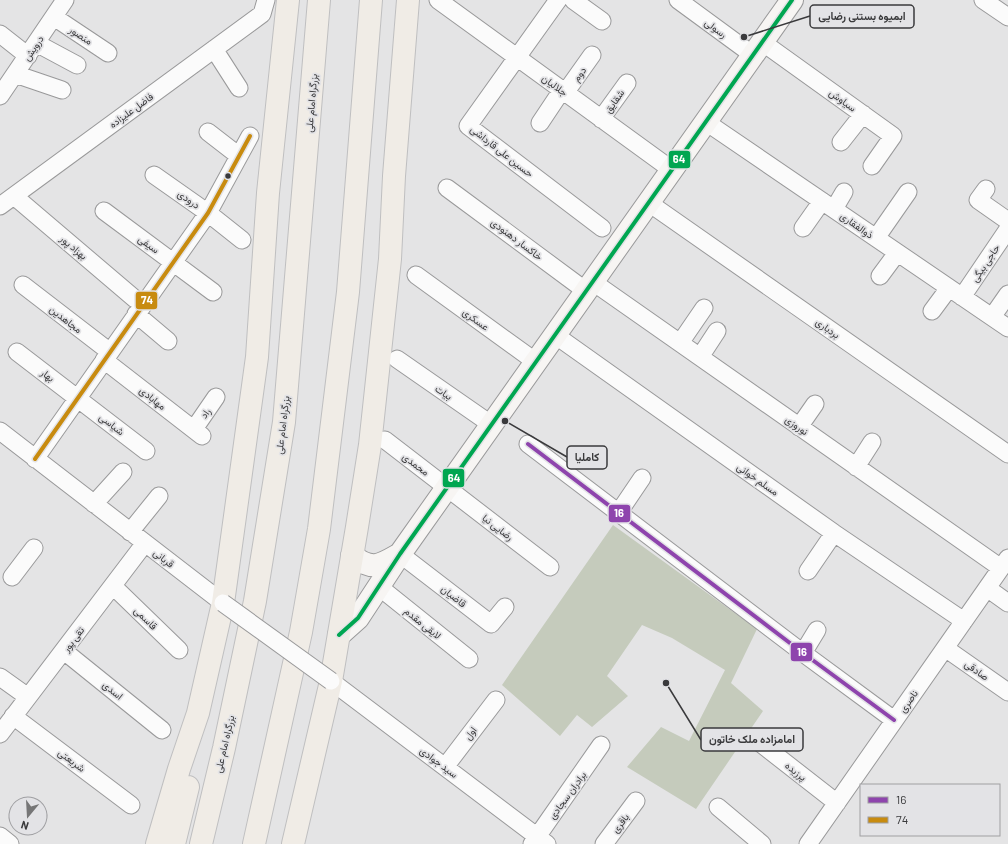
<svg xmlns="http://www.w3.org/2000/svg" width="1008" height="844" font-family="Barlow,Vazirmatn,sans-serif">
<style>
.green{fill:#c5cbbc}
.lines{fill:none;stroke-linecap:round;stroke-linejoin:round}
.minor-casing{stroke:#99999a;stroke-width:19}
.secondary-casing{stroke:#99999a;stroke-width:24}
.trunk-casing{stroke:#bfbfc0;stroke-width:24}
.minor{stroke:#fbfbfb;stroke-width:17}
.secondary{stroke:#f7f5f3;stroke-width:22}
.trunk{stroke:#f0ece6;stroke-width:22}
.minor-bridge-casing{stroke:#99999a;stroke-width:19;stroke-linecap:butt}
.minor-bridge{stroke:#fbfbfb;stroke-width:17}
.bus-1-casing{stroke:#e3e3e6;stroke-width:7}
.bus-2-casing{stroke:#e3e3e6;stroke-width:7}
.bus-3-casing{stroke:#e3e3e6;stroke-width:7}
.bus-1{stroke:#8e44ad;stroke-width:4}
.bus-2{stroke:#c88b0f;stroke-width:4}
.bus-3{stroke:#00a651;stroke-width:4}
.bus-dot{fill:#3a3a3c;stroke:#e3e3e6;stroke-width:1.5}
.labels{text-anchor:middle;stroke-width:3.5;stroke-linejoin:round;paint-order:stroke}
.street-label{font-size:10px;fill:#3a3a3c;stroke:#e3e3e6}
.leader{fill:none;stroke:#3a3a3c;stroke-width:1.5}
.callout-dot{fill:#3a3a3c;stroke:#e3e3e6;stroke-width:1.5}
.callout{fill:#e3e3e6;stroke:#3a3a3c;stroke-width:1.5}
.callout-label{font-size:11px;text-anchor:middle;font-weight:bold;fill:#3a3a3c}
.line-badge{stroke:#e3e3e6;stroke-width:1.5}
.badge-label{font-size:11px;text-anchor:middle;font-weight:bold;fill:#fff}
</style>
<rect width="100%" height="100%" fill="#e4e4e5"/>
<path class="green" d="M613 525 757 629 731 683 763 711 696 809 627 767 661 727 689 741 725 670 672 638 642 625 607 676 628 696 592 727 577 715 560 736 502 685Z"/>
<g class="lines">
<g class="minor-casing">
<path id="minor" d="M438 0 672 170
M558 0 468 126 602 228
M573 0 602 21
M678 0 753 55
M983 0 1008 17
M54 17 108 53
M0 34 28 56
M762 42 893 136 872 166
M36 43 77 65
M214 49 239 88
M15 74 62 90
M565 93 592 55
M0 96 65 0
M601 119 627 83
M706 122 1008 328
M540 123 562 90
M208 132 239 156
M841 142 863 114
M154 175 208 213 242 240
M447 188 586 291
M986 189 978 200 1008 221
M14 196 135 299
M649 203 1008 454
M0 206 262 14 266 0
M834 209 844 192
M104 211 213 292
M803 228 822 201
M876 238 908 192
M416 275 536 362
M880 276 897 253
M593 282 1001 568
M23 285 110 352
M962 297 1008 229
M932 311 949 288
M136 314 168 341
M992 317 1008 294
M555 335 834 533 964 621
M680 343 704 308
M17 352 146 451
M700 357 717 331
M397 359 492 425
M104 360 202 436
M799 427 815 404
M194 429 216 397
M0 431 223 603
M385 440 550 567
M528 444 803 653 894 720
M35 459 208 213 250 136
M856 467 872 442
M94 504 123 472
M619 512 642 478
M130 532 159 496
M400 554 491 624 505 607
M808 571 834 533
M12 577 34 548
M113 586 179 650
M378 586 469 659
M987 588 1008 603
M945 648 1008 692
M64 651 162 730
M803 653 817 630
M0 677 28 697
M331 681 547 844
M13 716 131 805
M0 734 145 543
M755 739 837 803
M445 767 496 700
M718 807 762 844
M0 836 10 844
M532 844 601 745
M604 844 636 801
M808 844 1008 558"/>
</g>
<g class="secondary-casing">
<path id="secondary" d="M352 556C373 571 379 566 400 554
M339 635 358 618 400 554 792 0"/>
</g>
<g class="trunk-casing">
<path id="trunk" d="M157 844 179 769 198 713 223 603 257 357 268 193 288 0
M174 844 188 787
M201 844 224 748 255 601 284 422 319 0
M254 844 301 632 319 529 348 292 371 0
M293 844 331 681 357 527 370 445 390 259 394 176 408 0"/>
</g>
<use href="#minor" class="minor"/>
<use href="#secondary" class="secondary"/>
<use href="#trunk" class="trunk"/>
<g class="minor-bridge-casing">
<path id="minor-bridge" d="M223 603 331 681"/>
</g>
<use href="#minor-bridge" class="minor-bridge"/>
<g class="bus-1-casing">
<path id="bus-1" d="M528 444 803 653 894 720"/>
</g>
<g class="bus-2-casing">
<path id="bus-2" d="M35 459 208 213 250 136"/>
</g>
<g class="bus-3-casing">
<path id="bus-3" d="M339 635 358 618 400 554 792 0"/>
</g>
<use href="#bus-1" class="bus-1"/>
<use href="#bus-2" class="bus-2"/>
<use href="#bus-3" class="bus-3"/>
</g>
<circle class="bus-dot" cx="228" cy="176" r="3.5"/>
<g class="labels">
<g class="street-label">
<text transform="translate(716 28) rotate(36)" y="4">رسولی</text>
<text transform="translate(81 35) rotate(33)" y="4">منصور</text>
<text transform="translate(33 48) rotate(-56)" y="4">درویش</text>
<text transform="translate(579 74) rotate(-54)" y="4">دوم</text>
<text transform="translate(555 85) rotate(36)" y="4">جلالیان</text>
<text transform="translate(843 100) rotate(36)" y="4">سیاوش</text>
<text transform="translate(614 101) rotate(-55)" y="4">شقایق</text>
<text transform="translate(311 103) rotate(-85)" y="4">بزرگراه امام علی</text>
<text transform="translate(131 110) rotate(-36)" y="4">فاضل علیزاده</text>
<text transform="translate(502 151) rotate(38)" y="4">حسین علی قارداشی</text>
<text transform="translate(189 199) rotate(35)" y="4">درودی</text>
<text transform="translate(857 225) rotate(35)" y="4">ذوالفقاری</text>
<text transform="translate(517 239) rotate(37)" y="4">خاکسار دهنودی</text>
<text transform="translate(149 244) rotate(36)" y="4">سیفی</text>
<text transform="translate(74 247) rotate(40)" y="4">بهزاد پور</text>
<text transform="translate(985 263) rotate(-56)" y="4">حاجی بیگی</text>
<text transform="translate(66 319) rotate(38)" y="4">مجاهدین</text>
<text transform="translate(476 319) rotate(36)" y="4">عسکری</text>
<text transform="translate(828 328) rotate(35)" y="4">بردباری</text>
<text transform="translate(48 375) rotate(37)" y="4">بهار</text>
<text transform="translate(444 392) rotate(35)" y="4">بیات</text>
<text transform="translate(153 398) rotate(38)" y="4">مهابادی</text>
<text transform="translate(205 413) rotate(-56)" y="4">راد</text>
<text transform="translate(112 424) rotate(38)" y="4">شیاسی</text>
<text transform="translate(282 425) rotate(-83)" y="4">بزرگراه امام علی</text>
<text transform="translate(797 425) rotate(35)" y="4">نوروزی</text>
<text transform="translate(416 464) rotate(37)" y="4">محمدی</text>
<text transform="translate(758 479) rotate(35)" y="4">مسلم خوانی</text>
<text transform="translate(498 527) rotate(38)" y="4">رضایی نیا</text>
<text transform="translate(164 558) rotate(38)" y="4">قربانی</text>
<text transform="translate(454 596) rotate(38)" y="4">قاضیان</text>
<text transform="translate(146 618) rotate(44)" y="4">قاسمی</text>
<text transform="translate(423 623) rotate(39)" y="4">لایقی مقدم</text>
<text transform="translate(73 639) rotate(-53)" y="4">تقی پور</text>
<text transform="translate(977 670) rotate(35)" y="4">صادقی</text>
<text transform="translate(113 690) rotate(39)" y="4">اسدی</text>
<text transform="translate(908 701) rotate(-55)" y="4">ناصری</text>
<text transform="translate(470 733) rotate(-53)" y="4">اول</text>
<text transform="translate(224 744) rotate(-77)" y="4">بزرگراه امام علی</text>
<text transform="translate(72 760) rotate(37)" y="4">شریعتی</text>
<text transform="translate(439 762) rotate(37)" y="4">سید جوادی</text>
<text transform="translate(796 771) rotate(38)" y="4">پرزیده</text>
<text transform="translate(567 795) rotate(-54)" y="4">برادران سجادی</text>
<text transform="translate(620 823) rotate(-53)" y="4">باقری</text>
</g>
</g>
<path class="leader" d="M744 37L810 16M505 421L567 457M666 683L701 740"/>
<g class="callout-dot">
<circle cx="744" cy="37" r="4"/>
<circle cx="505" cy="421" r="4"/>
<circle cx="666" cy="683" r="4"/>
</g>
<g class="callout">
<rect x="810" y="5" width="104" height="23" rx="4"/>
<rect x="567" y="446" width="40" height="23" rx="4"/>
<rect x="701" y="728" width="102" height="23" rx="4"/>
</g>
<g class="callout-label">
<text x="862" y="20">ابمیوه بستنی رضایی</text>
<text x="587" y="461">کاملیا</text>
<text x="752" y="743">امامزاده ملک خاتون</text>
</g>
<g class="line-badge">
<rect x="668" y="150" width="23" height="19" rx="4" fill="#00a651"/>
<rect x="135" y="291" width="23" height="19" rx="4" fill="#c88b0f"/>
<rect x="442" y="468" width="23" height="20" rx="4" fill="#00a651"/>
<rect x="608" y="504" width="23" height="19" rx="4" fill="#8e44ad"/>
<rect x="790" y="642" width="23" height="20" rx="4" fill="#8e44ad"/>
</g>
<g class="badge-label">
<text x="679" y="163">64</text>
<text x="147" y="304">74</text>
<text x="454" y="482">64</text>
<text x="619" y="517">16</text>
<text x="802" y="656">16</text>
</g>
<rect x="860" y="784" width="140" height="52" fill="#e3e3e6" stroke="#9f9fa2"/>
<rect x="868" y="797" width="20" height="6" fill="#8e44ad" stroke="#9f9fa2"/>
<text x="896" y="804" font-size="12" fill="#3a3a3c">16</text>
<rect x="868" y="817" width="20" height="6" fill="#c88b0f" stroke="#9f9fa2"/>
<text x="896" y="824" font-size="12" fill="#3a3a3c">74</text>
<g transform="translate(28 816) rotate(198)"><circle r="19" fill="#e3e3e6" stroke="#9f9fa2"/>
<path d="M0-3L7 15L0 10L-7 15Z" fill="#767677"/>
<text y="-6" font-size="11" font-weight="bold" text-anchor="middle" fill="#3a3a3c">N</text>
</g>
</svg>
